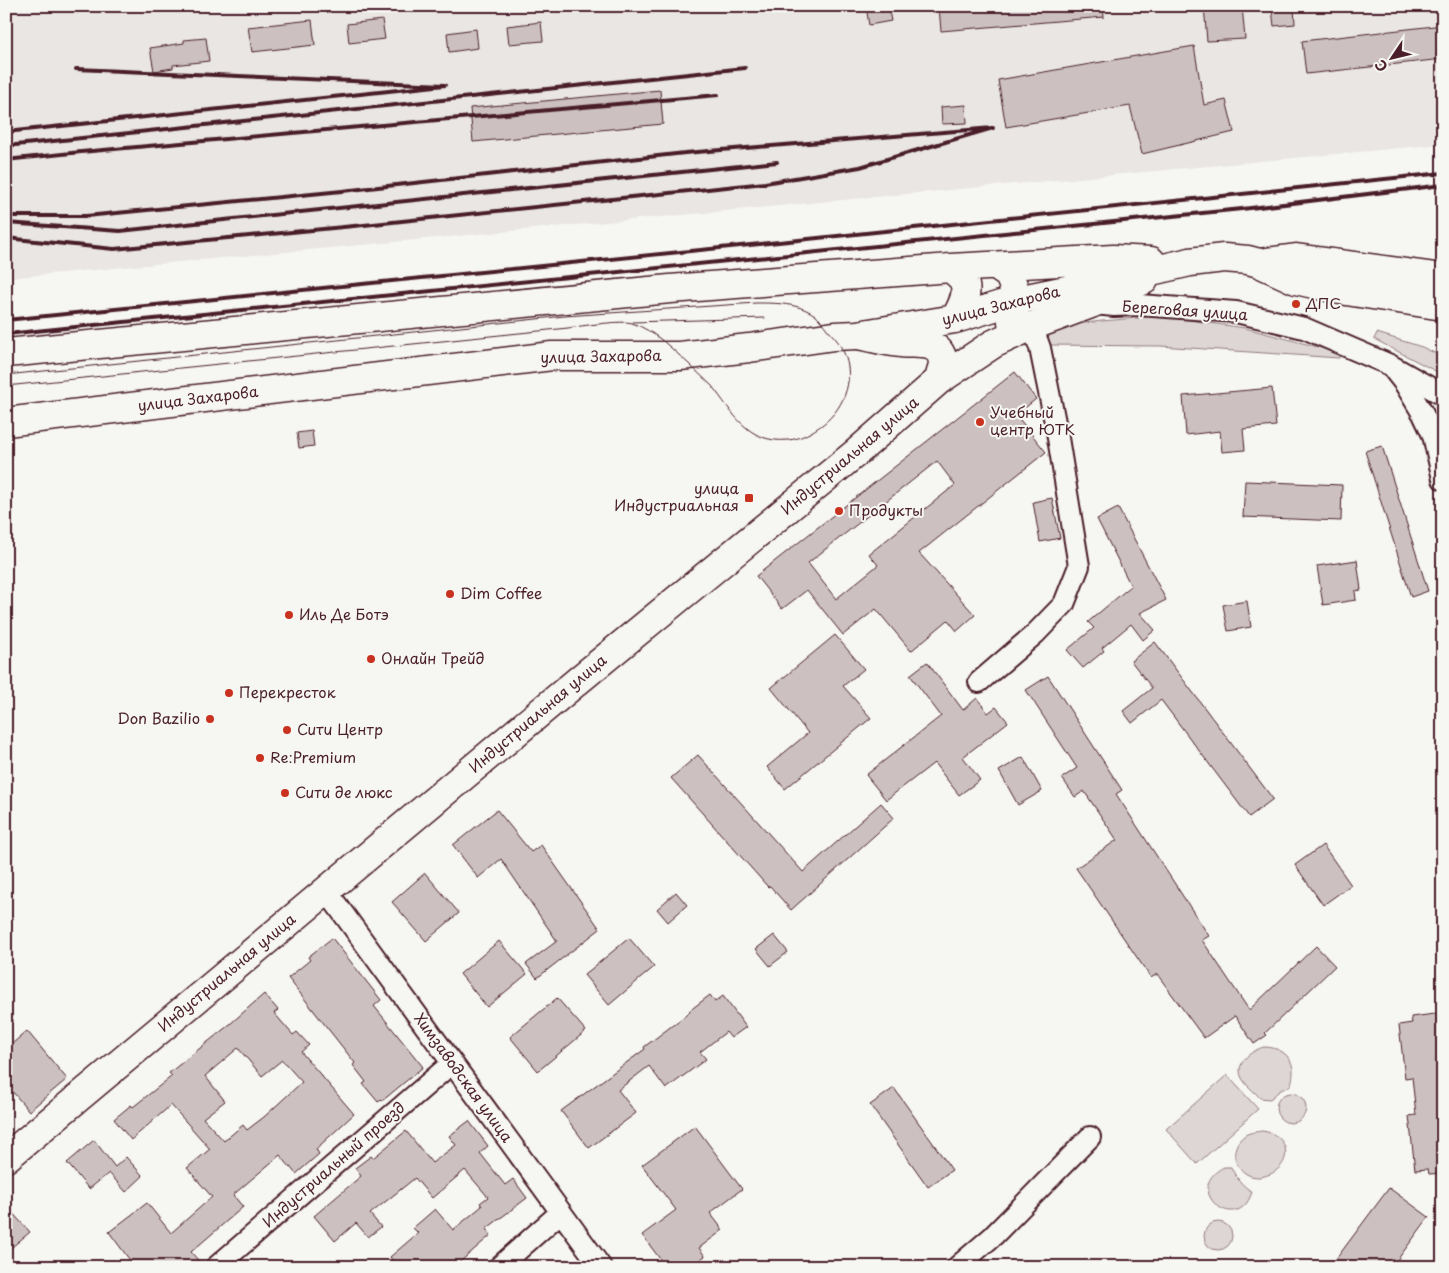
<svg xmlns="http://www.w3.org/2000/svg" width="1449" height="1273" font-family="'Playpen Sans',sans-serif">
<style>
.built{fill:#e9e6e3}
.green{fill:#ddd6d5;stroke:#947a80}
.building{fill:#ccc1c0;stroke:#4a1f2b;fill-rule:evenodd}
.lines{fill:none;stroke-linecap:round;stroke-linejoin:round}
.street-casing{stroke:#4a1f2b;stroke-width:24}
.secondary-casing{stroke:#4a1f2b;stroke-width:31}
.primary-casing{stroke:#4a1f2b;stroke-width:31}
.street{stroke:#f6f6f2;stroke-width:20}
.secondary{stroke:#f6f6f2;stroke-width:28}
.primary{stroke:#f6f6f2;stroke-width:28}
.tram{stroke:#4a1f2b;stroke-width:1}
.rail{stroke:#4a1f2b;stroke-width:4}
.poi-dot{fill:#c8321e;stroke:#f6f6f2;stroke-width:2}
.labels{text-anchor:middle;stroke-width:4;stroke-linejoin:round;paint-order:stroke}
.poi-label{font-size:15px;fill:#4a1f2b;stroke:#f6f6f2;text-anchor:start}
.street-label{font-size:15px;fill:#4a1f2b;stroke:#f6f6f2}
</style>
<rect width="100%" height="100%" fill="#f6f6f2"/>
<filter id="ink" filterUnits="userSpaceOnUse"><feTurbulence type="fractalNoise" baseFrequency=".02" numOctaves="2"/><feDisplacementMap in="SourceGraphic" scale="10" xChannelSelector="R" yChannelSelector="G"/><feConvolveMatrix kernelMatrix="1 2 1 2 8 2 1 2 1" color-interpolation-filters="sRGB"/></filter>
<g filter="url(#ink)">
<path class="built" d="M6 6H1443V144L6 278Z"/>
<path class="green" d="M1161 316 1245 328 1341 353 1339 358 1160 346 1046 345 1049 335 1059 326 1102 321Z
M1377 333 1422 347 1443 357V375L1374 339Z
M1264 1047C1278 1047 1291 1054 1293 1069 1293 1074 1293 1081 1290 1085 1287 1089 1287 1087 1283 1089 1278 1091 1274 1096 1270 1099L1260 1098C1255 1092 1244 1084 1241 1076 1236 1062 1252 1050 1264 1047Z
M1227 1075 1258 1109 1197 1164 1166 1129Z
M1276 1108a15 15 0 1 1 30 0a15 15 0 1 1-30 0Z
M1262 1131C1295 1135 1293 1173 1259 1177 1254 1177 1249 1176 1245 1173 1232 1164 1231 1146 1244 1136 1249 1132 1256 1132 1262 1131Z
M1224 1167H1231C1236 1178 1242 1185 1252 1192 1238 1238 1180 1189 1224 1167Z
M1204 1236a14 14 0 1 1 28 0a14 14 0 1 1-28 0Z"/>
<path class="building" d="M866 6H888L891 21 869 25Z
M939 6H1103L1104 17 941 31Z
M1204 6H1242L1245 39 1207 41Z
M1294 7 1295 24 1274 26 1272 9Z
M312 20 315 45 252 52 248 27Z
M382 20 385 39 349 43 347 24Z
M541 22 543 41 509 44 507 26Z
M1443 25V59L1306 74 1302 41Z
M476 29 478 48 449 52 447 33Z
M206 38 209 61 173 65V68L154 71 150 48 184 43V40Z
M1194 46 1204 105 1226 100 1234 132 1142 154 1130 106 1006 127 998 80Z
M660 90 663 124 473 142 470 108Z
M966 105 967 123 942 124 941 107Z
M1015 372 1036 399 1016 415 1046 452 919 553 975 615 957 631 948 620 911 651 876 609 843 635 807 590 782 609 756 576ZM937 461 955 485 869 554 878 565 836 599 808 563Z
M1272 388 1276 426 1243 429 1245 450 1222 452 1220 431 1186 435 1183 396Z
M312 431 314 446 299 448 297 433Z
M1382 446 1428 591 1411 597 1365 451Z
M1245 481 1342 485 1341 521 1243 517Z
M1052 498 1060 538 1040 542 1033 502Z
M1118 508 1166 600 1140 613 1155 630 1143 640 1131 624 1102 648 1104 651 1083 668 1067 650 1094 628 1088 622 1131 586 1097 519Z
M1357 560 1361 590 1355 591 1356 600 1323 605 1317 566Z
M1247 601 1251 627 1228 631 1223 605Z
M835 635 864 669 843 686 871 718 785 789 767 767 808 733 771 688Z
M1155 642 1273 799 1249 817 1161 700 1132 723 1123 711 1152 688 1131 661Z
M927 662 963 710 977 698 988 713 996 707 1008 722 963 757 980 780 959 795 934 763 886 800 866 775 941 716 910 675Z
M1048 676 1122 790 1116 794 1209 936 1202 940 1249 1010 1316 946 1335 966 1265 1033 1267 1035 1254 1044 1235 1016 1204 1038 1157 974 1151 978 1076 868 1117 840 1084 791 1075 797 1062 778 1077 768 1026 690Z
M698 755 803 872 881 803 894 818 791 910 770 886 768 887 671 778Z
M1023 757 1042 791 1018 805 999 771Z
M497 810 531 852 541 845 600 929 537 978 526 964 557 941 501 859 478 878 453 845Z
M1323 845 1351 885 1323 905 1295 865Z
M425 873 459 913 426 941 392 902Z
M676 892 687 905 668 922 657 909Z
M774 935 788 952 770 966 756 949Z
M332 938 381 1000 374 1006 423 1067 382 1101 381 1100 378 1102 363 1084 366 1082 353 1065 355 1063 288 978 310 960 308 957Z
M629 938 654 967 609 1005 584 975Z
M499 941 527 974 487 1007 460 974Z
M264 994 278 1010 274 1013 293 1035 297 1032 309 1045 301 1052 354 1114 316 1149 319 1154 296 1174 280 1155 233 1195 243 1207 191 1252 204 1267H135L109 1232 147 1203 171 1233 212 1197 187 1168 210 1149 171 1105 131 1140 114 1119 131 1105 133 1107 172 1076 169 1073 229 1025ZM238 1048 262 1076 282 1060 302 1082 264 1117 247 1130 243 1125 224 1141 203 1118 225 1101 205 1076Z
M710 995 715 1002 723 996 746 1027 731 1038 726 1032 700 1052 706 1059 666 1089 649 1066 618 1090 636 1113 589 1148 561 1111 645 1049 644 1047 690 1012 689 1011Z
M557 998 586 1031 538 1071 510 1037Z
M1443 1013V1173L1429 1174 1428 1169 1415 1170 1409 1116 1416 1115 1412 1077 1405 1078 1399 1025 1412 1023 1411 1017Z
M27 1031 67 1079 29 1111 6 1084V1049Z
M894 1088 952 1170 928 1187 870 1105Z
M469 1121 488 1146 480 1153 505 1185 513 1179 527 1198 486 1229 491 1235 454 1267H398L390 1257 418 1233 413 1228 435 1209 453 1230 482 1206 480 1203 488 1197 465 1170 432 1198 415 1178 370 1214 381 1227 368 1237 356 1223 335 1241 314 1216 361 1176 355 1168 371 1156 373 1158 406 1131 432 1163 456 1145 449 1136Z
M695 1126 742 1189 710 1213 723 1230 699 1248 705 1256 690 1267H666L642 1235 676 1210 642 1165Z
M94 1140 115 1167 126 1157 143 1176 126 1192 109 1173 89 1189 67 1163Z
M1389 1188 1429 1217 1392 1267H1330Z
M6 1206 30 1232 6 1252Z"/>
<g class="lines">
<g class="street-casing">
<path id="street" d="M1095 304 1114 306 1139 305 1236 312 1304 328 1390 365 1443 395
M1394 370 1405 384 1423 414 1433 435 1443 479
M979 682 1035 634 1064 604 1079 566 1057 432 1040 348 1032 326
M326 890 601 1267
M216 1267 452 1063
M499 1267 561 1212
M957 1267 993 1236 1090 1137"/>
</g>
<g class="secondary-casing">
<path id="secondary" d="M996 266 1009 275 1013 285 1017 300 1012 322
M859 335C873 338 887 342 901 343 917 345 939 339 943 361 943 367 940 375 939 380
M6 1158 580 679 857 452 939 380 993 344 1032 326 1091 304 1144 280"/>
</g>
<g class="primary-casing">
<path id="primary" d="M1259 263 1296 258 1443 278
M951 268C955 272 961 276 963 280 970 293 961 308 955 319
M6 353 670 289 951 268 1113 259 1151 261
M6 422 552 356H680L749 348 834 336 857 335 955 319 1017 300 1086 286 1190 262 1224 258 1248 260 1259 263 1296 280 1340 290 1443 306"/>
</g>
<use href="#street" class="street"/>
<use href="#secondary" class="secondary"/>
<use href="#primary" class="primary"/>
<path class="tram" d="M633 322 765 318
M6 375 565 316 756 303C776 303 798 303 815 315 819 318 824 325 827 329 832 335 838 340 841 347 857 374 846 407 822 425 812 432 801 439 788 440 748 444 733 413 712 386 705 379 697 372 690 365 672 349 655 331 632 323 624 320 579 326 568 328L6 386"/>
<path class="rail" d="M6 132 445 85 76 69
M6 146 745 68
M6 160 81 152 718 95
M6 216H86L342 191 685 153 993 128 860 167 765 183 364 225 114 249 6 238
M6 223 120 231 777 162
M6 320 789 241 1443 173
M6 334 1242 209 1443 185"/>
</g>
</g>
<g class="poi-dot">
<circle cx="1296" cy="304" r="5"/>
<circle cx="980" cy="422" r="5"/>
<rect x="744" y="493" width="10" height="10" rx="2.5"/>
<circle cx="839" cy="511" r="5"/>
<circle cx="450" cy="594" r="5"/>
<circle cx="289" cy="615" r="5"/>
<circle cx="371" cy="659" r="5"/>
<circle cx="229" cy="693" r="5"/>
<circle cx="210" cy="719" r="5"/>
<circle cx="287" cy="730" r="5"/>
<circle cx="260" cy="758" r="5"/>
<circle cx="285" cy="793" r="5"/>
</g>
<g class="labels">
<g class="poi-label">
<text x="1306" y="309">ДПС</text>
<text x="990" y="418">Учебный<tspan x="990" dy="17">центр ЮТК</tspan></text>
<text x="739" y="494" text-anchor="end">улица<tspan x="739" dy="17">Индустриальная</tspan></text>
<text x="849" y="516">Продукты</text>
<text x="460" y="599">Dim Coffee</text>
<text x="299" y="620">Иль Де Ботэ</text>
<text x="381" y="664">Онлайн Трейд</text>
<text x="239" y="698">Перекресток</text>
<text x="200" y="724" text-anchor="end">Don Bazilio</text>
<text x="297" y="735">Сити Центр</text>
<text x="270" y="763">Re:Premium</text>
<text x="295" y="798">Сити де люкс</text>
</g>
<g class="street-label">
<text transform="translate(1001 306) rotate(-14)" y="5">улица Захарова</text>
<text transform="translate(1185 311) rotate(4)" y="5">Береговая улица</text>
<text transform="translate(601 357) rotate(-1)" y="5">улица Захарова</text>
<text transform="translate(198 399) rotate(-7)" y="5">улица Захарова</text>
<text transform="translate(850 456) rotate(-40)" y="5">Индустриальная улица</text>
<text transform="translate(538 714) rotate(-40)" y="5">Индустриальная улица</text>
<text transform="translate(227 973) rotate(-40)" y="5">Индустриальная улица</text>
<text transform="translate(463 1078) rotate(54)" y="5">Химзаводская улица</text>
<text transform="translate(334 1165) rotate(-41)" y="5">Индустриальный проезд</text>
</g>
</g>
<rect width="1449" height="1273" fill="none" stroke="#f6f6f2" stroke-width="25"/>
<rect x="12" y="12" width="1424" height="1248" fill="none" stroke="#4a1f2b" stroke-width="2" filter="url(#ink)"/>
<g transform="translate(1392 58) rotate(235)" stroke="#f6f6f2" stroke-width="4" paint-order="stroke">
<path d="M0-4L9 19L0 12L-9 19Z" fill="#4a1f2b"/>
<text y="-8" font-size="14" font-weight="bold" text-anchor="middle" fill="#4a1f2b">С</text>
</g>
</svg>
